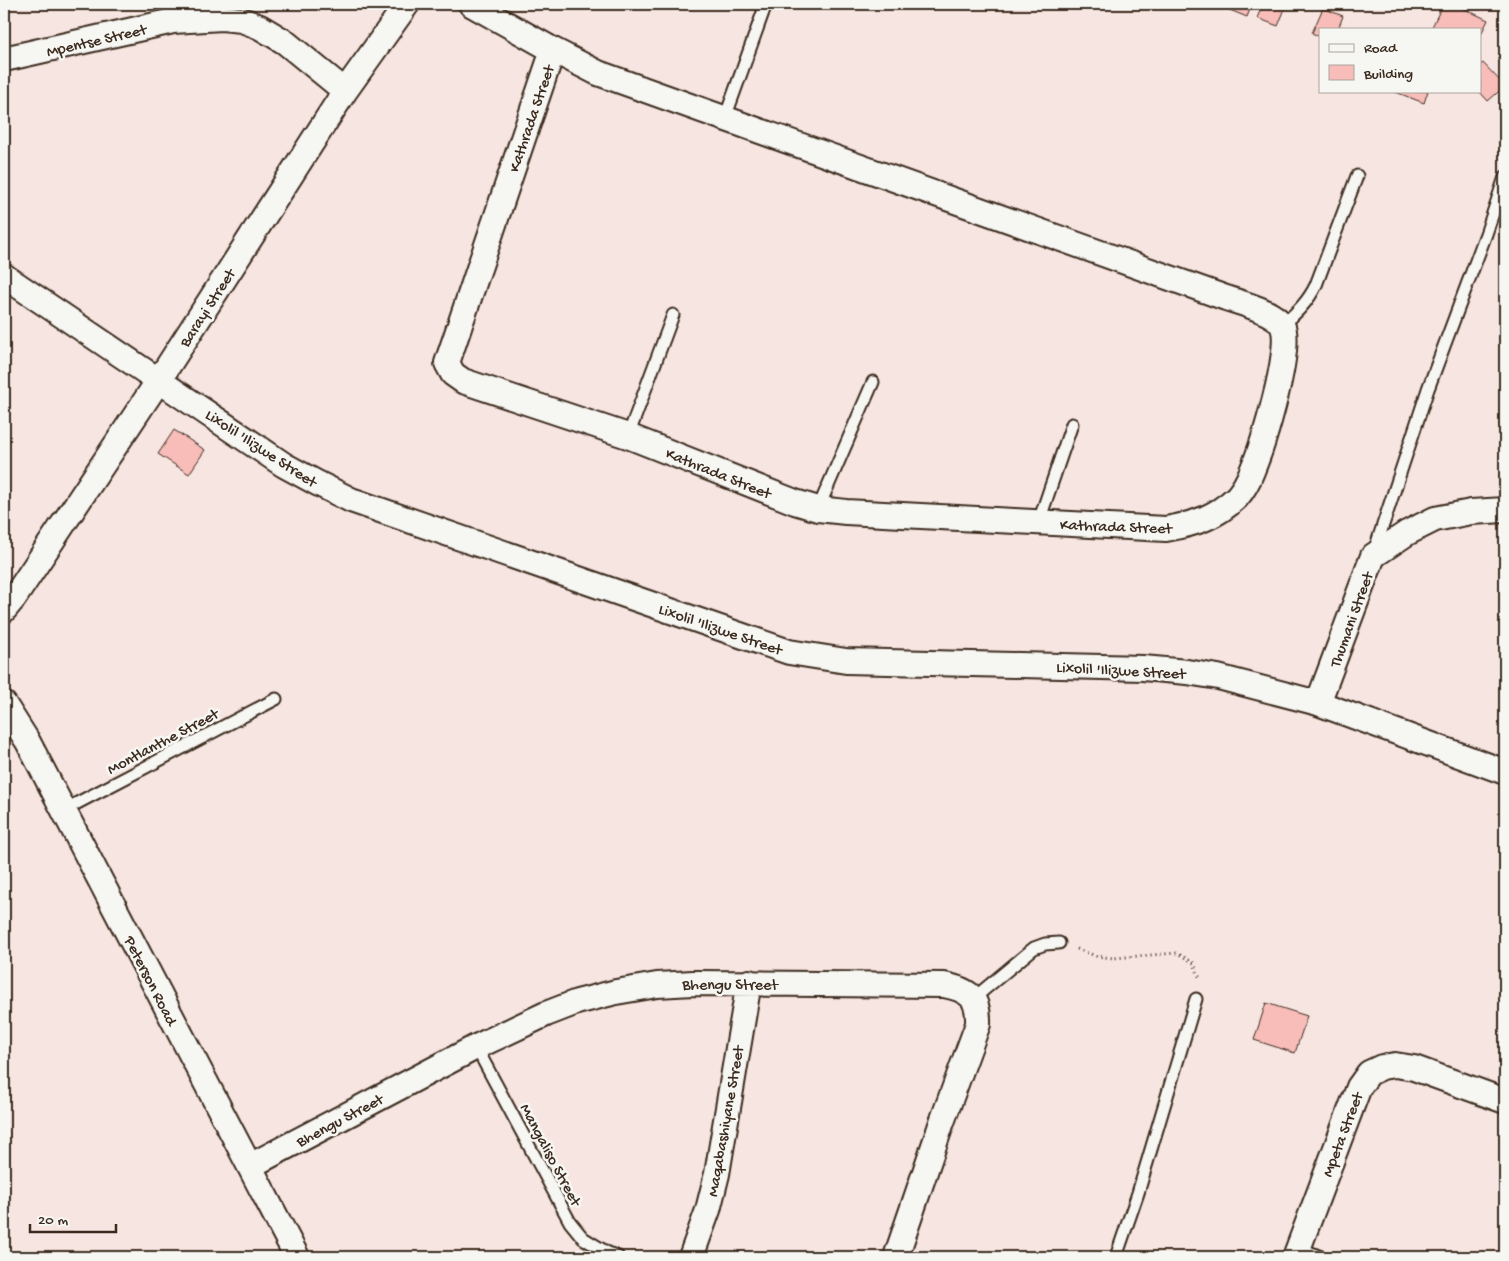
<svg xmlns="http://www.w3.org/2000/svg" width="1509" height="1261" font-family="'Gochi Hand',sans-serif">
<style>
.building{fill:#f8bcb9;stroke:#3b2a1e}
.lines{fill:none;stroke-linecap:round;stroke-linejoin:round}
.service-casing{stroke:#3b2a1e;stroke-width:15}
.minor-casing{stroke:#3b2a1e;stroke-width:28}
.path{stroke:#3b2a1e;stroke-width:3;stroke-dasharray:1 4;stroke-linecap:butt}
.service{stroke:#f6f6f2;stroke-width:11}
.minor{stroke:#f6f6f2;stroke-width:24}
.labels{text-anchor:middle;stroke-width:5;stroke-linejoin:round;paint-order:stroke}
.street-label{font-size:16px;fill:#3b2a1e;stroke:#f6f6f2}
</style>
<rect width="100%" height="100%" fill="#f7e5e1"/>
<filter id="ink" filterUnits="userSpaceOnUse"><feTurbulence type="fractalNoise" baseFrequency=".02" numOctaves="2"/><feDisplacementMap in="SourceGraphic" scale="10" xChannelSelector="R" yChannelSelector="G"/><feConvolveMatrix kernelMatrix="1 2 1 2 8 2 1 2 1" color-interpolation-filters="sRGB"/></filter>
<g filter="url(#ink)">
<path class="building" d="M1221 4H1252L1247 17 1220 6Z
M1263 4H1287L1278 26 1257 18Z
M1443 4H1454L1488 20 1480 36V29H1431Z
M1323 8 1343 16 1338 29H1320V37L1312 33Z
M1483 63 1505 86 1488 101 1479 91H1480V65Z
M1393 91H1428L1424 103Z
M174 430 205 450 189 474 158 454Z
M1266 1003 1307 1016 1295 1053 1254 1040Z"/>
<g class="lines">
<g class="service-casing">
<path id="service" d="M725 118 766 4
M1283 325C1296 313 1308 302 1316 285L1357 176
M628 436 673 315
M818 509 873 382
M1039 521 1072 424
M1374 552 1428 389 1486 234 1505 177
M64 810 276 699
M974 998 1034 948 1045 944 1059 943
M476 1047 570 1222 583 1238 606 1252 618 1257
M1299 1248 1321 1257
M1116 1257 1138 1193 1196 999"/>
</g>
<g class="minor-casing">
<path id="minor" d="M471 4 553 50 598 73 1226 298C1241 303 1277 312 1283 327 1292 351 1263 445 1252 471 1249 479 1243 490 1237 497 1215 518 1194 524 1166 529L846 512 818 509 795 502 628 436 463 381 453 374 447 363 553 50
M4 59 173 21 222 18 242 20 260 27 285 42 345 91
M4 276 284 465 317 483 351 500 789 652 846 661 1143 668 1187 672 1218 677 1318 703 1505 772
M4 610 14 598 159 380 345 91 407 4
M1318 703 1373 556 1407 533 1435 519 1471 512 1505 510
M4 704 28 742 297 1257
M250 1166 476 1047 546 1014 577 1002 616 992 657 985 693 983 944 985C970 990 979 998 978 1024L942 1122 896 1257
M691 1257 708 1210 717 1174 749 982
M1295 1257 1359 1087 1369 1073 1382 1067 1395 1065 1414 1068 1505 1101"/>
</g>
<path class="path" d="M1077 949 1096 956 1113 958 1177 953 1194 963 1200 979"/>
<use href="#service" class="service"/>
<use href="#minor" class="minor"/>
</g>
</g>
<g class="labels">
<g class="street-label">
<text transform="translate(96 39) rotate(-13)" y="6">Mpentse Street</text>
<text transform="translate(530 118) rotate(-71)" y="6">Kathrada Street</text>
<text transform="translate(206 307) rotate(-57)" y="6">Barayi Street</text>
<text transform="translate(262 447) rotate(33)" y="6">Lixolil 'Ilizwe Street</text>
<text transform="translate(719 472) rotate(22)" y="6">Kathrada Street</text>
<text transform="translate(1116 525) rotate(2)" y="6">Kathrada Street</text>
<text transform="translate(1350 619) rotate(-70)" y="6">Thumani Street</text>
<text transform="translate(721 628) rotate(19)" y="6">Lixolil 'Ilizwe Street</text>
<text transform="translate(1121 669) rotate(3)" y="6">Lixolil 'Ilizwe Street</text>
<text transform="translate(162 740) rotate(-28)" y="6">Montlanthe Street</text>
<text transform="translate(152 980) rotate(63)" y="6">Peterson Road</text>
<text x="730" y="989">Bhengu Street</text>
<text transform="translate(339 1119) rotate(-28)" y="6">Bhengu Street</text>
<text transform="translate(724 1121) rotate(-80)" y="6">Maqabashiyane Street</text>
<text transform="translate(1341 1134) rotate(-69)" y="6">Mpeta Street</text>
<text transform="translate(552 1154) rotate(62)" y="6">Mangaliso Street</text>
</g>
</g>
<rect width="1509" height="1261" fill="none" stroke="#f6f6f2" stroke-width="20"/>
<rect x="10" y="10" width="1489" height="1241" fill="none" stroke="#3b2a1e" stroke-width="2" filter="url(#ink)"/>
<rect x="1319" y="28" width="162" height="65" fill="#f6f6f2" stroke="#aba49d"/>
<rect x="1329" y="44" width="25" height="8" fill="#f6f6f2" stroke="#aba49d"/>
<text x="1364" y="52" font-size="15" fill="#3b2a1e">Road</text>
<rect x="1329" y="65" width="25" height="15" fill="#f8bcb9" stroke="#aba49d"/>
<text x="1364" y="78" font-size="15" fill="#3b2a1e">Building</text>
<path d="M30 1224v8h86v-8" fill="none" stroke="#3b2a1e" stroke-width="2.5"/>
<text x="38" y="1224" font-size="15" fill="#3b2a1e" stroke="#f6f6f2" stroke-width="4" paint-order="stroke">20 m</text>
</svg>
